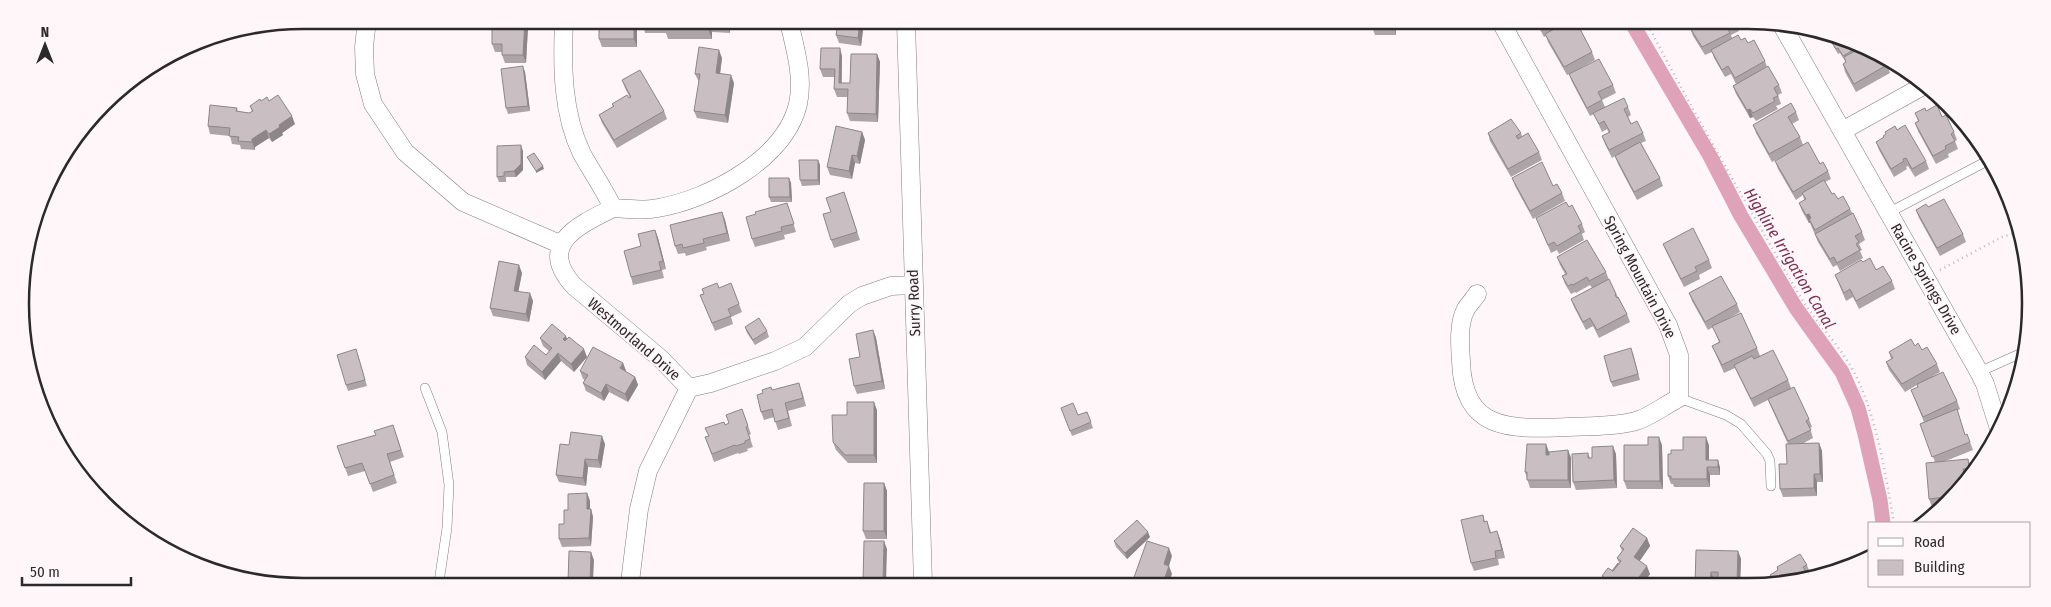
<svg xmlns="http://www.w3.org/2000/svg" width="2051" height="607" font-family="'Fira Sans Condensed',sans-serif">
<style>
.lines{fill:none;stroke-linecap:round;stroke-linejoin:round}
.canal{stroke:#dfa3b9;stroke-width:15}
.lane-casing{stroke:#847c7e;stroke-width:10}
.street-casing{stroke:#847c7e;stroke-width:19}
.path{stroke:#beb7ba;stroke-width:2.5;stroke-dasharray:1 4;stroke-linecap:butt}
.lane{stroke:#fff;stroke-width:9}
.street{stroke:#fff;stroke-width:18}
.wall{fill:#ada4a7}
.shaded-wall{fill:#8d8688}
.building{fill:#c9bfc2;stroke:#8d8688}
.labels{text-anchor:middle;stroke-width:4;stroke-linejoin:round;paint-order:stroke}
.street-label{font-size:15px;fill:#2c292a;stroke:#fef6f9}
.water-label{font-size:16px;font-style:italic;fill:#783150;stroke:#fef6f9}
.rim{fill:none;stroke:#2c292a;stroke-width:2.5}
</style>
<rect width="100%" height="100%" fill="#fef6f9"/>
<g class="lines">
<path class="canal" d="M1633 25 1710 156 1741 216 1796 308 1842 372 1858 408 1865 434 1880 500 1883 523"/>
<g class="lane-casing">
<path id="lane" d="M1888 213 1989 160
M1979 372 2026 351
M425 388 442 432 449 485 447 528 439 582
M1679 398 1726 415 1741 424 1767 454 1770 461 1771 486"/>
</g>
<g class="street-casing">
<path id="street" d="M367 20 364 47 365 74 373 104 405 152 463 202 562 245
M564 21C562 66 562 113 582 154 592 172 604 189 613 208
M906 22 923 583
M1782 25 1979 372 1985 384 2000 432
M1842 131 1923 86
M613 208C628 209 643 211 658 208 710 199 785 159 798 104 804 77 795 48 789 22
M613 208C579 225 536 244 574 286L661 359 689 388
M1477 294C1474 299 1469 304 1466 309 1458 323 1460 346 1461 361 1463 433 1513 429 1568 427 1590 426 1614 427 1636 421 1650 417 1665 405 1679 398V355L1668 325 1502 24
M689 388 711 383 775 361 805 347 849 304 862 296 891 286 913 285
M630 582 639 509 648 471 689 388"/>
</g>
<path class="path" d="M1648 25C1695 116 1747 204 1798 293 1818 327 1845 348 1861 387 1879 430 1886 478 1894 523
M1940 270 2002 237 2019 232"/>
<use href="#lane" class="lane"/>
<use href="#street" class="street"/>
</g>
<path class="wall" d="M599 21H637V47H602L599 39Z
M642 21 730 22V33L712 32V39H668L666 33H645Z
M838 22H864L861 46 839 43 836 35Z
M1372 24H1396V35H1375L1372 27Z
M1537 24 1578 25 1592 52 1595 60 1573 72 1613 85 1616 93 1602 100 1605 107H1628L1631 115 1628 117 1631 124 1643 133 1646 141 1641 143 1660 178 1663 186 1637 200 1618 164 1615 156 1612 158 1605 144 1602 136 1609 133 1607 129 1602 132 1594 114 1590 116 1572 82 1569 74 1567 75 1548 42 1546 36 1544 37Z
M1695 25H1737L1739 31 1731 35 1732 38 1748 43 1765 61 1767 67 1779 85 1782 93 1778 95 1781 104 1776 106 1778 109 1756 121 1753 117 1750 118 1736 94 1733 86 1736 84 1731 74 1725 77 1714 58 1712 52 1705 55 1693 36 1690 28Z
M528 27 526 63H505L502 55V52H495L492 44Z
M1829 37 1885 59 1890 73 1856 92 1845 72 1843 64 1846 62 1845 61 1840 53 1838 54 1831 42Z
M877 54 880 62 878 122 850 121 847 113 848 97H837L834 89 835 77H823L820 69 842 56V83H850Z
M722 58 720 74 734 83 728 123 697 118 694 111 699 82 695 74Z
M525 72 530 111 508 114 506 108Z
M622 80 664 111 667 119 617 148 602 123 599 115 613 107 612 104 630 98 625 88Z
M261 101H269L295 124 282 133 283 135 272 142 269 138 255 147V150L241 149 240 145 232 144 230 136 210 134 208 126 237 108 238 112 249 113 252 112 250 106Z
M1926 111 1942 117 1954 132 1957 140 1955 141 1958 149 1948 154 1949 157 1936 164 1918 131 1915 123 1918 121 1915 113Z
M1796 112 1799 120 1792 124 1800 137 1803 145 1828 171 1831 179 1825 182 1832 194 1850 209 1862 232 1865 240 1859 244 1862 250 1860 251 1863 258 1840 271 1837 265 1833 267 1818 242 1810 223H1809L1802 211 1799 203 1804 200 1803 195 1796 200 1778 169 1775 161 1796 149 1772 162 1756 133 1753 125Z
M1897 130 1926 161 1929 169 1915 177 1908 166 1906 167 1907 169 1894 177 1879 150 1876 142Z
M862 132 865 140 860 164 855 163 852 179 830 175 827 167Z
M1488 133H1521L1522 136 1539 152 1542 160 1511 177 1490 141Z
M523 151V170L516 177H506V182H499L497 177Z
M818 160 820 165V185L802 186 800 180Z
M789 178 791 183 792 202H771L769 197Z
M1512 178 1553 186 1562 193 1565 201 1533 219 1515 186Z
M844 192 860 240 834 248 831 240V212Z
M787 203 796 232 784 235 785 239 755 247 752 239Z
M1569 207 1582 224 1585 232 1582 234 1584 240 1559 254 1557 250 1551 253 1536 218Z
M1928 207 1963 234 1966 242 1940 256 1919 218 1916 210Z
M722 212 725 220 730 241 706 247 707 250 686 256 685 253 678 254 675 246Z
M655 230 658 238 666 269 662 270 664 278 633 285 631 277 641 246Z
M1663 244 1709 260 1712 268 1699 275 1700 279 1684 287 1666 251Z
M1557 257 1606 272 1609 280 1627 314 1630 322 1599 338 1593 326 1586 330 1574 307 1571 299 1592 288 1590 285 1576 293 1575 292 1571 294 1565 284 1562 276 1565 274 1560 265Z
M1863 262 1876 270 1892 281 1895 289 1859 309 1853 297 1846 301 1835 275Z
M522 273 518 291 533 301 529 322 493 316 490 308Z
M719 288 739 304 742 312 731 317 733 324 715 331 700 295Z
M1689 293 1737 304 1740 312 1724 321 1757 348 1760 356 1788 380 1791 388 1809 419 1812 427 1810 428 1813 438 1802 444 1819 443 1822 451 1823 482H1817V496L1783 497 1780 489 1787 464 1788 444 1771 407 1768 400 1754 407 1735 368 1724 373 1712 346 1719 342 1713 327 1708 330 1692 301Z
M745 327 767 331 769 337 755 345 747 333Z
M873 330 876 338 885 389 857 394 854 386 860 357Z
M540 338 567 339 587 357 574 372 561 361 545 380 527 365 525 357 546 355 549 351 543 346Z
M1915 346 1922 350 1937 364 1940 372 1933 376 1957 401 1960 409 1957 411 1965 435 1967 434 1973 450 1943 462 1968 459 1971 467 1972 471 1968 476 1966 477V478L1948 504 1946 505 1932 507 1929 499 1935 462 1920 424 1924 422 1911 390 1918 387 1917 385 1905 392 1889 370 1886 362 1891 359 1889 352Z
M1633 353 1640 380 1613 387 1611 382Z
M358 355 367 386 348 391 346 385Z
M623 363 626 371H625L635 377 638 385 628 402 609 392 604 401 586 391 583 383 585 380 583 379 580 371Z
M772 390 802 391 806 406 788 411 792 426 778 430 774 417 764 420 761 412 763 393Z
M1061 408 1078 415 1087 412 1093 428 1072 436Z
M742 409 751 434 749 435 753 447 747 449 748 451 739 454 738 453 714 462 705 437 709 436 725 425 729 423Z
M877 410V463H848L836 450 833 442 847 415Z
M393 425 404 457 390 462 397 483 373 492 365 471 348 476 337 446 376 435Z
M605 444 601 468 588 467 586 486 559 482 556 475 569 445Z
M1662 445 1663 489H1627L1624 481Z
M1709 445V460H1718L1720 468V475H1710V487H1674L1673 484H1671L1668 476 1671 454Z
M1568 450 1571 458V488H1530L1525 472 1549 452V455Z
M1588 453 1590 458 1616 454 1617 488 1576 490 1573 482Z
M884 483 887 491V539H866L863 531Z
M587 493 590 501V509H591L593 517 591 546 562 547 559 539 564 524 568 510Z
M1483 515 1485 522 1487 521 1491 532 1500 539 1505 558 1498 559 1499 565 1474 571 1471 563Z
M1150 537 1127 559 1116 547 1114 541Z
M1647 538 1650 546 1639 561 1650 574 1643 584H1605L1602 576 1612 571 1619 563 1617 558 1622 551 1620 546Z
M1738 551 1741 559 1740 585 1719 584 1718 580H1714L1713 584H1695Z
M1807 565 1810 573 1807 575 1784 585H1774L1773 583 1770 575 1778 570 1777 567Z"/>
<path class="shaded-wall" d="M523 21H526L528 27 526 63 523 55Z
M634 21H637V47L634 39Z
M708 22 712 32V39L708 29Z
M726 22H730V33Z
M860 22H864L861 46 858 38Z
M1394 24H1396V35L1394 27Z
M840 48 842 56 841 89 839 83Z
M719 50 722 58 719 81 716 73Z
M877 54 880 62 878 122 876 114Z
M523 66 525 72 530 111 528 106Z
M731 75 734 83 728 123 725 115Z
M1750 109 1753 117 1750 118 1747 110Z
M292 116 295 124 282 133 283 135 272 142 269 134 279 125Z
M266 130 269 138 255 147V150L252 142V139Z
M862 132 865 140 860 164 857 156Z
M521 145 523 151V170L516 177 514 171Z
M852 155 855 163 852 179 849 171Z
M818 160 820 165V185L818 180Z
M543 166 544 169 536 173V171Z
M789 178 791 183 792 202 790 197Z
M722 212 725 220 730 241 727 233Z
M1809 214 1812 222 1809 219 1810 223H1809L1806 215Z
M655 230 658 238 666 269 663 261Z
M519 265 522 273 517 299 514 291Z
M530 293 533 301 529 322 526 314Z
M873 330 876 338 885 389 882 381Z
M566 336 569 344 563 339Z
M584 349 587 357 574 372 571 364Z
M558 353 561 361 545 380 542 372Z
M623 363 626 371 623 376 620 368Z
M635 377 638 385 628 402 625 394Z
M606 384 609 392 604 401 601 393Z
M874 402 877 410V463L874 455Z
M602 436 605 444 601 468 598 460Z
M1659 437 1662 445 1663 489 1660 481Z
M1706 437 1709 445V468L1706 460Z
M1819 443 1822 451 1823 482 1820 474Z
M1546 444 1549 452V463L1546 455Z
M1613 446 1616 454 1617 488 1614 480Z
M1568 450 1571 458V488L1568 480Z
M585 459 588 467 586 486 583 478Z
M1968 459 1971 467 1972 471 1971 472 1969 468Z
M1718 460 1720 468V475L1718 467Z
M1707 467 1710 475V487L1707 479Z
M1963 469 1966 478 1965 481Z
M1814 474 1817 482V496L1814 488Z
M884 483 887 491V539L884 531Z
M587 493 590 501V517L587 509Z
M591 509 593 517 591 546 589 538Z
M1497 531 1500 539 1505 558 1502 550Z
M1148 532 1150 537 1127 559 1125 553Z
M1647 538 1650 546 1637 565 1634 557Z
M884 541 887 549 886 583H883Z
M1169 548 1172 556 1169 566 1172 574 1169 583H1163L1164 564Z
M1738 551 1741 559 1740 585H1738L1737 582Z
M591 552 594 560 593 582H590Z
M1647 566 1650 574 1643 584H1634Z
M1711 572 1714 580 1713 584H1710Z"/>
<path class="building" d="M492 21H525L523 55H502V44H492Z
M599 21H634V39H599Z
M642 21 726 22H708V29H664V23H642Z
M838 22H860L858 38 836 35Z
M1372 24H1394V27H1372Z
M1538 24H1551L1541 29Z
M1562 25H1578L1592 52 1564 67 1545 34Z
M1695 25H1732L1727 27 1730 33 1702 47 1690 28Z
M1738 35 1741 40 1745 38 1748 43 1754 40 1765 61 1735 78 1728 66 1722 70 1711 50Z
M1829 37H1830L1857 48 1843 56 1838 48 1836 49Z
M699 47 719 50 716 73 731 75 725 115 694 111 700 74H695Z
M821 48H840L839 83H850L851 54H877L876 114 847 113 848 89H834L835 69H820Z
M1859 49 1885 59 1887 65 1854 84 1843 64 1846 62 1844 57Z
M1599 59 1613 85 1598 92 1602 100 1587 108 1569 74Z
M523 66 528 106 506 108 501 69Z
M1768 66 1779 85 1774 88 1778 96 1773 98 1775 101 1753 113 1750 109 1747 110 1733 86Z
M640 70 664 111 614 140 599 115 614 106 612 104 627 95 629 98 631 97 622 80Z
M278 95 292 116 279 125 280 127 269 134 266 130 252 139V142L238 141 239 137 229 136 230 128 208 126 210 105 237 108 236 111 249 113 253 111 250 106 260 99 261 101 267 97 269 101Z
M1624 98 1628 107 1624 109 1631 124 1637 121 1643 133 1609 150 1602 136 1610 132 1604 121 1599 124 1593 113Z
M1791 103 1796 112 1788 117 1800 137 1769 154 1753 125Z
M1937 105 1942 117 1946 115 1954 132 1951 134 1955 141 1945 146 1946 149 1933 156 1915 123 1919 121 1915 113 1925 108 1926 111Z
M1511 119 1521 133 1516 136 1518 139 1528 133 1539 152 1508 169 1488 133Z
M1905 125 1926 161 1912 169 1906 158 1903 159 1904 161 1891 169 1876 142 1884 137 1883 136 1886 134 1885 132 1895 126 1897 130Z
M836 126 862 132 857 156 852 155 849 171 827 167Z
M1640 142 1660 178 1634 192 1615 156Z
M1808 142 1820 164 1823 162 1828 171 1793 192 1775 161Z
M521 145V164L514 171 504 172V176L497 177V146Z
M534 153 543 166 536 171 527 157Z
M799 160H818V180H800Z
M1542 162 1553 186 1557 184 1562 193 1530 211 1512 178Z
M769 178H789L790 197H769Z
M1824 180 1832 194 1834 193 1838 199 1843 196 1850 209 1815 230 1809 219 1811 218 1809 214 1806 215 1799 203 1806 199 1802 193Z
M844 192 857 232 831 240 823 214 831 212 826 198Z
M1944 199 1963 234 1937 248 1916 210 1926 204 1928 207Z
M1566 202 1569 207 1572 205 1582 224 1578 226 1581 232 1557 246 1554 242 1548 245 1536 218Z
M787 203 794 224 781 227 782 231 752 239 746 217 756 214 755 212Z
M722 212 727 233 703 239 704 243 683 248 682 244 675 246 670 225Z
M1853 213 1862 232 1855 236 1859 242 1856 244 1860 250 1837 263 1834 257 1830 259 1815 234Z
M1693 228 1709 260 1695 267 1697 271 1681 279 1663 244Z
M655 230 663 261 659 262 661 270 631 277 624 251 641 246 638 234Z
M1587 240 1606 272 1589 281 1587 277 1573 285 1572 284 1568 286 1562 276 1567 274 1557 257Z
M1870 258 1876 270 1883 266 1892 281 1856 301 1850 289 1844 293 1835 275 1861 260 1863 262Z
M499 261 519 265 514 291 530 293 526 314 490 308Z
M1721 276 1737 304 1705 322 1689 293Z
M1609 279 1616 294 1615 295 1617 298 1618 297 1627 314 1597 330 1590 318 1583 322 1571 299Z
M717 283 719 288 731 283 739 304 728 309 731 316 712 323 700 295 704 294 702 289Z
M1741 313 1757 348 1722 365 1712 346 1720 342 1712 326Z
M759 318 767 331 753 340 745 327Z
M552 324 566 336 563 339 565 341 569 337 584 349 571 364 558 353 542 372 525 357 534 345 546 355 552 348 540 338Z
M873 330 882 381 854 386 849 359 860 357 856 334Z
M1911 339 1915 346 1918 343 1922 350 1927 347 1937 364 1902 384 1886 362 1893 358 1889 352Z
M593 347 623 363 620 368 635 377 625 394 606 384 601 393 583 383 588 375 580 371Z
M1631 348 1638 374 1611 382 1604 356Z
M356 349 365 380 346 385 337 355Z
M1773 350 1788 380 1751 399 1734 365 1752 356 1754 359Z
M1943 372 1957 401 1923 417 1911 390 1918 387 1917 384Z
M799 383 803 398 785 403 789 418 775 422 772 409 761 412 757 395 763 393 762 390 771 387 772 390Z
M1794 387 1809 419 1806 421 1811 430 1788 441 1768 399Z
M847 402H874V455H845L833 442 832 415H847Z
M1073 403 1078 415 1087 412 1091 422 1070 431 1061 408Z
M742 409 748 426 746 427 750 439 745 441V443L736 446 735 445 712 454 705 437 709 436 705 428 724 422 725 425 729 423 726 415Z
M1957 409 1965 435 1967 434 1970 442 1932 457 1920 424Z
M393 425 401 450 387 454 394 475 370 484 362 463 345 468 337 446 376 435 374 431Z
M571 432 602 436 598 460 585 459 583 478 556 475 560 444 569 445Z
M1648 437H1659L1660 481H1624V445H1648Z
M1683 437H1706V460H1718V467H1707V479H1671V476H1668V454H1671V450H1683Z
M1819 443 1820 474H1814V488L1780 489 1779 464H1787L1786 444Z
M1527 444H1546V455H1549V452L1568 450V480H1527V472H1525Z
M1613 446 1614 480 1573 482 1572 454 1588 453V458H1592V447Z
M1968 459 1969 468 1963 469 1965 481 1953 496 1929 499 1926 463Z
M864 483H884V531H863Z
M587 493V509H591L589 538 559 539V524H564V510H568V494Z
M1483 515 1484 522 1487 521 1490 533 1497 531 1502 550 1495 551 1496 558 1471 563 1461 520Z
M1137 520 1148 532 1125 553 1114 541Z
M1633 528 1647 538 1634 557 1647 566 1634 584H1613L1602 576 1608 568 1613 571 1621 561 1617 558 1624 549 1620 546Z
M864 541H884L883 583H863Z
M1147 541 1169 548 1164 564 1169 566 1163 583H1132Z
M1696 550 1738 551 1737 582H1718V572H1711L1710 584H1695Z
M569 551 591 552 590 582H568Z
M1800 554 1807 565 1803 567 1809 577 1784 585H1779V583L1775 585 1770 575 1778 570 1777 567Z
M1618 563V564L1613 571H1612Z"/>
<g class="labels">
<g class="street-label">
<text transform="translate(1640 277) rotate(62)" y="5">Spring Mountain Drive</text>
<text transform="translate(1926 279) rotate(60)" y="5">Racine Springs Drive</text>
<text transform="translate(914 303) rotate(-92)" y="5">Surry Road</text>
<text transform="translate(634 339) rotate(41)" y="5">Westmorland Drive</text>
</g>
<g class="water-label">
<text transform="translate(1790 258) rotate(59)" y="6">Highline Irrigation Canal</text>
</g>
</g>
<path d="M0 0H2051V607H0ZM303 29H1748A274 274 0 0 1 2022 303V304A274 274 0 0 1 1748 578H303A274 274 0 0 1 29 304V303A274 274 0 0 1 303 29Z" fill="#fef6f9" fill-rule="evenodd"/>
<path class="rim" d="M303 29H1748A274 274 0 0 1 2022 303V304A274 274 0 0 1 1748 578H303A274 274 0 0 1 29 304V303A274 274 0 0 1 303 29Z"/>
<rect x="1868" y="522" width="162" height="65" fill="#fef6f9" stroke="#aaa4a6"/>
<rect x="1878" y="538" width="25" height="8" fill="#ffffff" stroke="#aaa4a6"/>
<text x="1914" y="547" font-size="15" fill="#2c292a">Road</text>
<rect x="1878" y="560" width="25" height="15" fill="#c9bfc2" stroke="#aaa4a6"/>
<text x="1914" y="572" font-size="15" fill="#2c292a">Building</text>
<g transform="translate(45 45)" stroke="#fef6f9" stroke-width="4" paint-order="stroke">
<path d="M0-4L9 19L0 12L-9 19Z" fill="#2c292a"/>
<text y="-8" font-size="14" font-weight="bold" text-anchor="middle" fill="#2c292a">N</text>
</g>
<path d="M22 577v8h109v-8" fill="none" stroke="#2c292a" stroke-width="2.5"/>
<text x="30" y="577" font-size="15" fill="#2c292a" stroke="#fef6f9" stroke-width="4" paint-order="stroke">50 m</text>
</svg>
